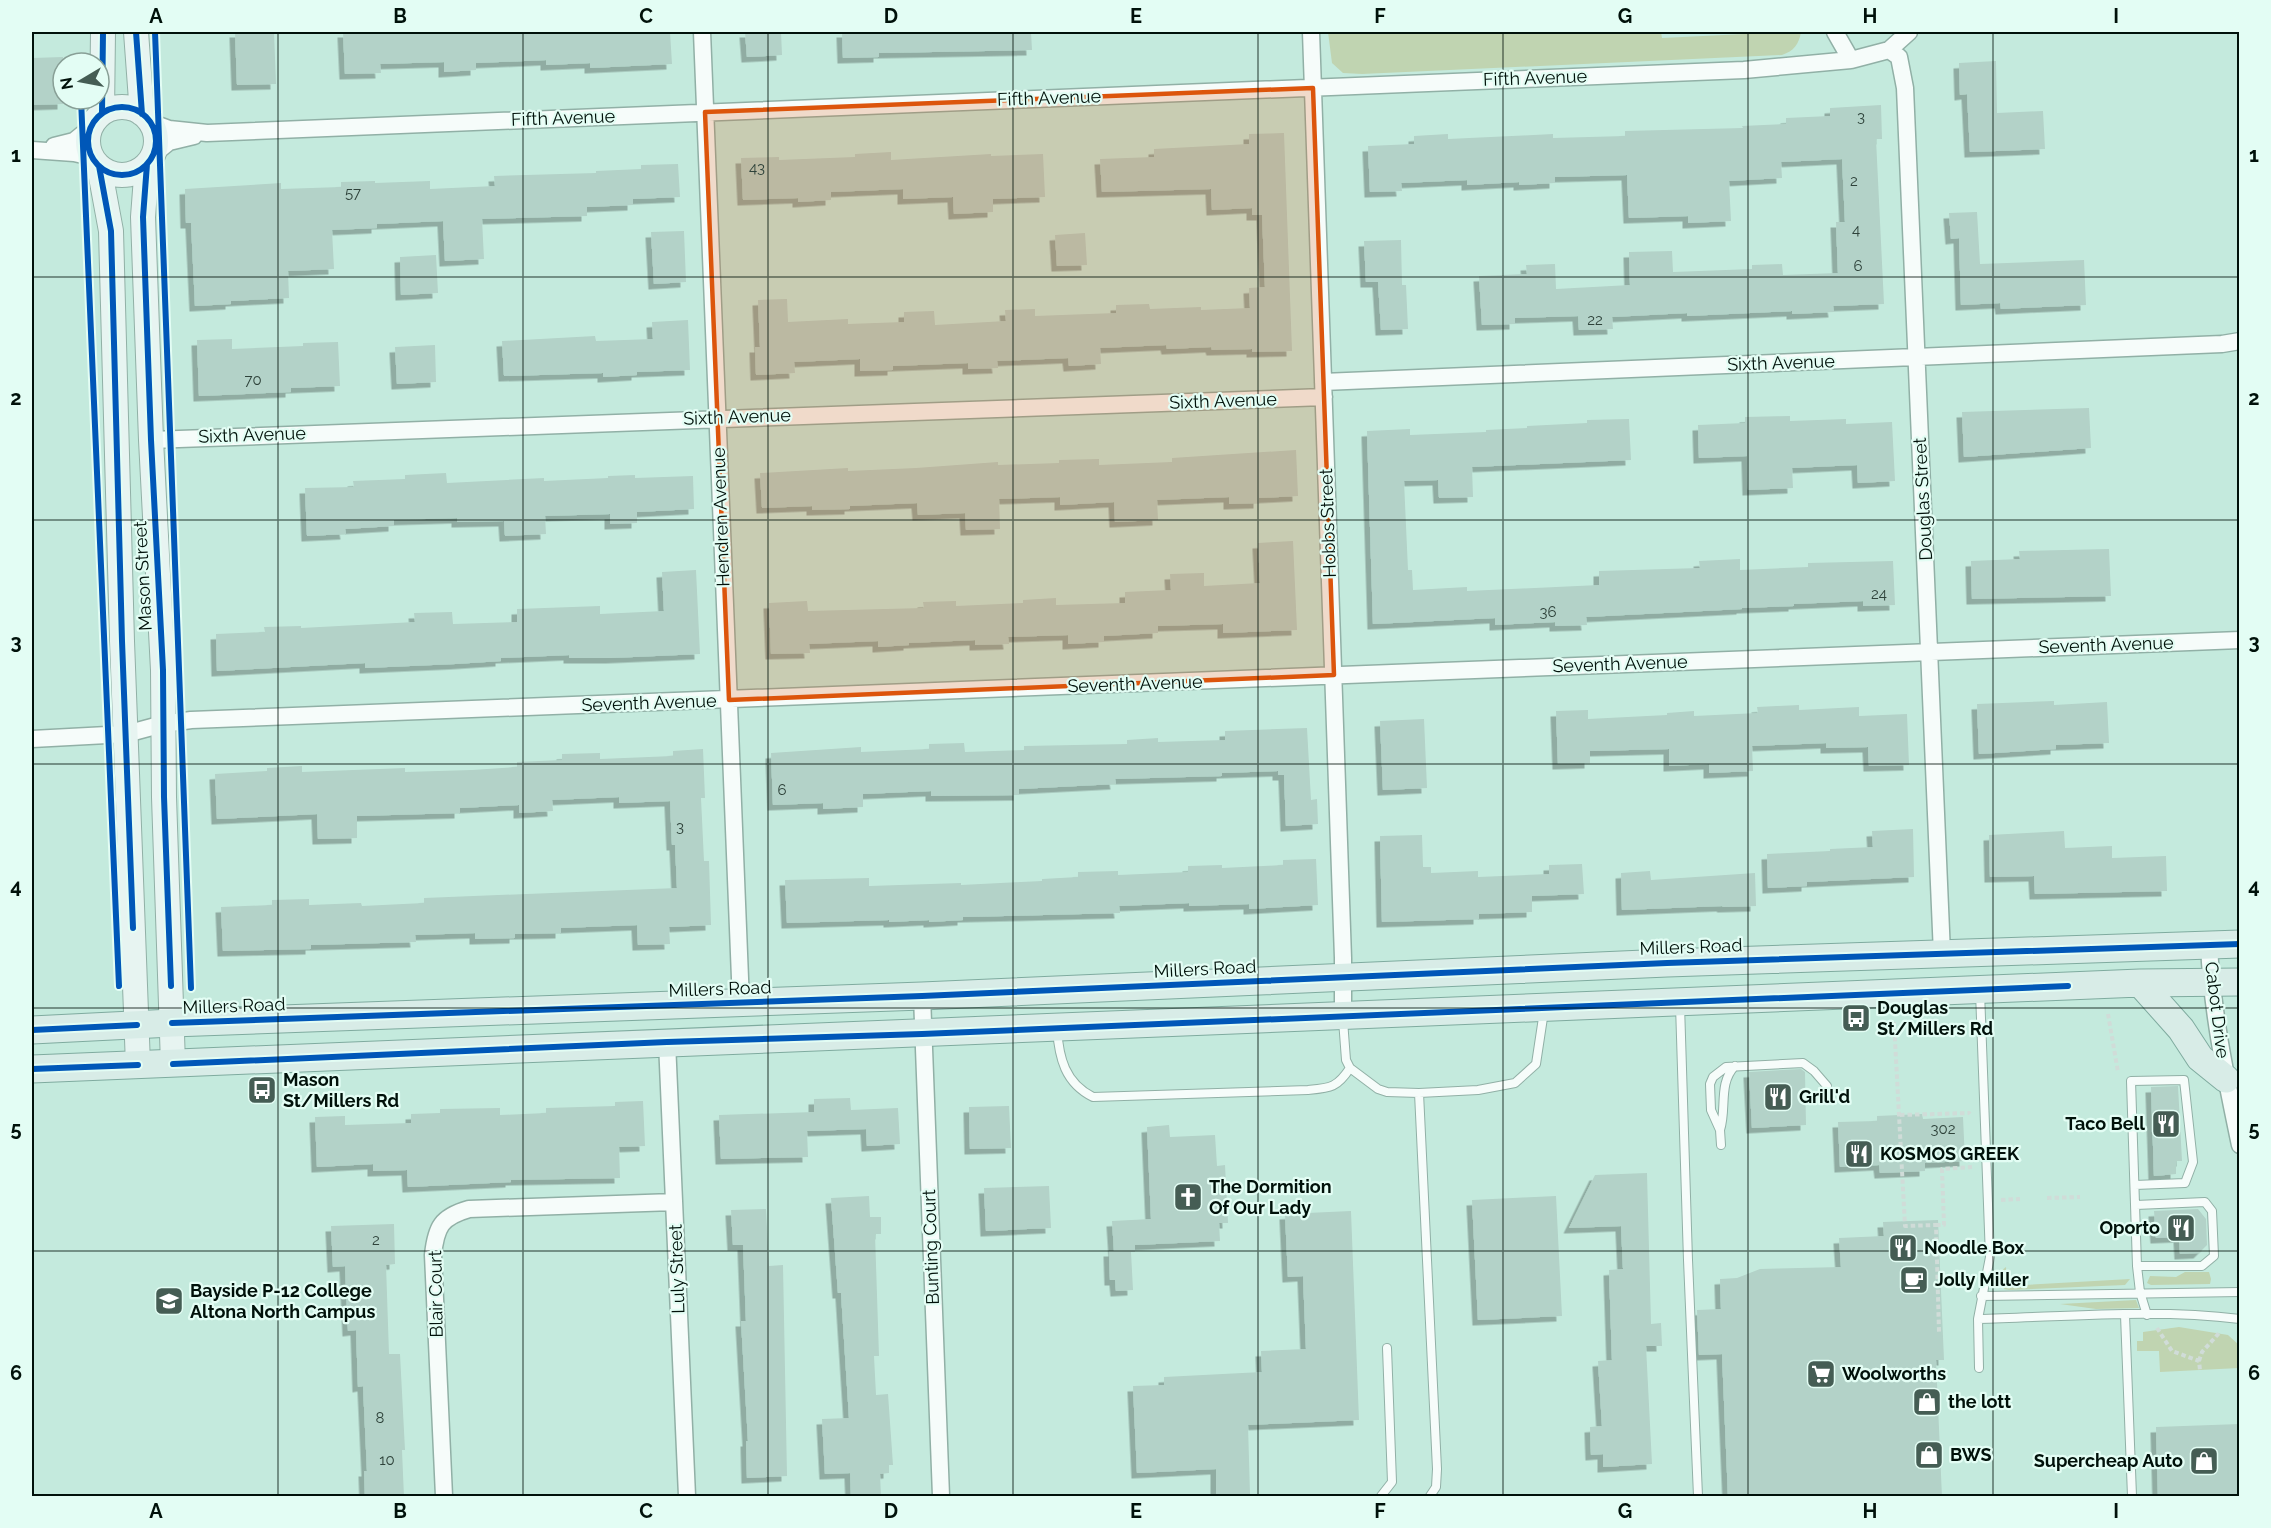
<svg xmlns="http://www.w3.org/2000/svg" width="2271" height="1528" font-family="Raleway,sans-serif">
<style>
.green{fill:#c0d4b1}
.building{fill:#b3d2c8;filter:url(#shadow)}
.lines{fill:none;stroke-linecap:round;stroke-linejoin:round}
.lane-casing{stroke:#91b0a6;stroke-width:10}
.street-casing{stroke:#91b0a6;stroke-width:19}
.secondary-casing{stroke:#91b0a6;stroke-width:26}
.primary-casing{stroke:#7fab9f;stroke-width:29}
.path{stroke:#d0dcd8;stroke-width:4;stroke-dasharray:4.5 3;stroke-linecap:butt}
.lane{stroke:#f6fcfa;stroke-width:8}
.street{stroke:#f6fcfa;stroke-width:16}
.secondary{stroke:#e7f4f1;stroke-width:24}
.primary{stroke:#d8ece7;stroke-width:27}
.cycleway-casing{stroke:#e3fdf4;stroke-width:10}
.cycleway{stroke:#0057b8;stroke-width:6}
.marked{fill:#dc550c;fill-opacity:0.2;stroke:#dc550c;stroke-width:4.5;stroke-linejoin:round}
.grid{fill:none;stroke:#00110a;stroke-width:1.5;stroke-opacity:0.55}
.labels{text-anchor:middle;stroke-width:4.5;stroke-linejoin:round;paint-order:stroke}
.number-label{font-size:15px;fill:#2e423a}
.street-label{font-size:18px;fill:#00110a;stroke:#e3fdf4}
.poi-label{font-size:18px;font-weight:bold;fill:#00110a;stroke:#e3fdf4;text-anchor:start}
.neatline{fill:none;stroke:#00110a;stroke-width:2}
.grid-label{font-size:20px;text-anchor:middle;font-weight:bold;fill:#00110a}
</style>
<defs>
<filter id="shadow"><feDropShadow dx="-5.5" dy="5.5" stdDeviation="0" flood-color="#0004"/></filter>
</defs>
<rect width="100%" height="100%" fill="#c4eadd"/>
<path class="green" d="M1328 32H1661L1662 38 1744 34 1745 32H1801C1799 44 1794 51 1782 55L1362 74 1343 73 1332 63Z
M2006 1267 2007 1286 2130 1279 2125 1285 2009 1290 2004 1289 1999 1282 2001 1271Z
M2185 1272H2209L2211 1279 2210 1284 2151 1285 2147 1283 2150 1276 2176 1277Z
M2136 1300 2139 1308 2096 1309 2060 1304Z
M2179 1327 2228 1335 2239 1345V1368L2160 1372 2159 1351H2137V1341H2143V1332Z"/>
<path class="building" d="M235 32H274L276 84 237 85Z
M343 32H670L672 64 590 68V63L546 65V60L476 63V70L444 72V62L380 64 381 73 345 74Z
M745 32H781L782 55 747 57Z
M842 32H1031L1032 50 879 53V57L843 58Z
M63 57V104L32 105V58Z
M1996 61 1997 113 2043 111 2045 149 1970 152 1967 94 1960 95 1959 63Z
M1881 105 1882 139H1876L1884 304 1833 306 1834 312 1792 314V311L1687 316V313L1612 317 1613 329 1579 330 1578 316 1515 318V324L1482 325 1479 276 1527 274 1526 265 1555 264 1556 289 1630 285 1629 252 1672 251 1673 272 1752 269V265L1782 264 1783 275 1838 273 1836 222H1845L1842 159 1781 162 1782 178 1729 181 1731 221 1688 223V216L1629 218 1627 175 1555 177V183L1519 185V182L1467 185V180L1401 183 1402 191 1370 192 1368 146 1414 144V136L1448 134V139L1553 134V138L1625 136V131L1743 128 1742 126 1786 124V118L1830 116V108Z
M1284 133 1292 351 1252 352V349L1212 350 1211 347 1167 349 1166 345 1100 348 1101 364 1069 366 1068 358 997 361 998 368 968 369V363L893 366V370L860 371V359L794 362 795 373 756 375 755 347H760L758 300 787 299 788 322 848 319V324L904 322V312L934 311 935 325 1006 321 1005 310 1035 309V316L1116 313V305L1149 304 1150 309 1201 307V310L1250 308 1249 288 1265 287 1262 215H1252V208L1212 210 1211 189 1102 192 1100 159 1154 157V149L1249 144V134Z
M891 152V160L991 154V156L1043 154 1045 197 993 199V212L954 214 953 197 903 199V189L831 192V200L798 202V198L743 200 741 158 779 157V160L855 157V154Z
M678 164 680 197 633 199V205L587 207V216L482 219 484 259 445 261 443 221 377 224V228L332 230 334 269 288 271 289 298 231 301V304L195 306 191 223H186L185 189 281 183V189L341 187V182L375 181V183L430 181V189L495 186 494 176 596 173V171L641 169V165Z
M1977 212 1980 264 2084 260 2086 305 2001 309 2000 303 1961 305 1959 238 1951 239 1949 213Z
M684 231 686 282 654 284 651 232Z
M1085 233 1087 265 1057 266 1055 235Z
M1401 240 1402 285H1406L1408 329 1381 330 1378 282H1366L1364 241Z
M436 255 438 293 401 295 400 257Z
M688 320 690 370 637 372V375L603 377V373L504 376 502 341 595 336 596 341 653 339 652 322Z
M232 339V349L303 346V343L338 342 340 386 291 388V392L199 396 197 340Z
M435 345 436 382 397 384 395 347Z
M2089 408 2091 448 1964 457 1962 412Z
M1790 416V421L1846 419V424L1892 422 1895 481 1858 483 1857 465 1792 468 1793 488 1748 490 1747 456 1699 458 1698 425 1745 423V417Z
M1629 419 1631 460 1472 467 1473 497 1439 498 1438 480 1404 481 1408 570H1412L1413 590 1467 587V591L1599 585V571L1700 568 1699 561 1740 559V570L1808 567V563L1893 561 1895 605 1863 606V601L1794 604V606L1742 608V609L1586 617 1587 625 1555 626V622L1495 625V618L1373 624 1367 431 1410 429V435L1486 432V430L1527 428V426L1587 423V420Z
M1296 450 1298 496 1259 498V503L1229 504V497L1157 500 1158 520 1115 522 1114 502 1060 505V497L999 499 1000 529 966 530 965 513 918 515 917 503 850 506V509L812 510V506L762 508 760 473 848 468V471L916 468 998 462V465L1059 463V460L1099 459V465L1172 462V458Z
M446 473 447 483 544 478V481L608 478V476L635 475V478L693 476 694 509 637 512V523L610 524V514L545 516 546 534 505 536 504 521 457 522V518L394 520V526L345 529 346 534 307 536 305 488 354 487 353 481 405 479V475Z
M1293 541 1297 630 1223 633V624L1158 626V633L1104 636V642L1068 644V635L1008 637 1009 644 975 645V640L909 643V645L878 647V641L809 644 810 653 771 654 769 603 807 601 808 611 924 608 923 602 956 601V606L1023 603V600L1056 598V605L1125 603V592L1171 590 1170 574 1204 573V586L1260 583 1258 543Z
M2109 549 2111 596 1972 599 1971 561 2020 559 2019 551Z
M696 570 700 654 611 658H569V655L501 658V661L455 664 365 668V663L217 671 216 634 265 632 264 627 301 626V628L415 622 414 613 452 612 453 624 517 622V609L600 606V614L664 611 662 572Z
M2054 701V705L2107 702 2109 743 2056 745V749L1979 754 1977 704Z
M1799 705V710L1859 707V716L1907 714 1909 765 1869 766 1868 747 1826 748V743L1752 746 1753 771 1709 773V764L1669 766V749L1590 751V763L1558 764 1556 711 1588 710V719L1667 715V713L1694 711V716L1758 713 1757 707Z
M1424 719 1427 788 1383 790 1380 721Z
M1307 728 1311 800 1317 799 1318 824 1286 826 1284 775H1278V771L1222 773V776L1115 779 1116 784 1019 789V795L931 796V791L863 794V807L823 809V803L773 805 771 753 861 747V752L929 749V744L964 743 965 752 1024 750V746L1127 744V740L1158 738V742L1225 740V731Z
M703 749 705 798H701L704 861H709L711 925 669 927 670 944 638 945 637 925 561 928V933L515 934V938L475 939V933L415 935 416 942 311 945V949L223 951 221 907 272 905V900L309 899V905L361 903 362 906 424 903V898L677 888 675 845H672L670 801 619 803V797L552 800 553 811 519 813V805L460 808V813L357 816V838L318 839 317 814 217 819 215 774 267 771V768L302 766V772L405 768V772L472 770 517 767V762L562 760V754L600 753V759L673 756V751Z
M1913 829 1914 877 1807 882V886L1768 888 1767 854 1830 851V849L1873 847 1872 831Z
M2064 831 2065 848 2112 846V858L2166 856 2167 891 2035 894 2034 876 1990 877 1989 835Z
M1422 835 1423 867H1431V873L1478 871V877L1549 874V865L1582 864 1584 894 1532 896V912L1479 914V919L1382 922 1380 836Z
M1316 859 1318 905 1249 909V904L1189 906V903L1119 906 1120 913 963 917V920L929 922V920L889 922V920L787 923 785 880 869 878V886L961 883V885L1042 881V879L1078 877V872L1118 871V875L1188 872V866L1222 865V868L1283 865V860Z
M1650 871 1651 880 1755 873 1756 906 1723 907 1722 906 1622 910 1621 873Z
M1801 1069 1805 1072 1806 1125 1752 1128 1749 1072Z
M2178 1086 2182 1161H2176V1174L2154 1176 2151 1087Z
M850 1098 851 1110 898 1108 900 1144 867 1146 866 1129 807 1131 808 1157 721 1159 719 1115 814 1112V1099Z
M643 1101 645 1146 619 1147 620 1178 511 1180V1182L408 1187 407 1170 373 1171V1164L317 1167 315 1117 345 1116V1125L411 1123V1114L440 1113V1109L500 1108V1115L546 1113V1108L615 1106V1102Z
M1009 1106 1011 1148 970 1149 969 1107Z
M1922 1114 1923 1119 1963 1117 1965 1161 1925 1163V1171L1880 1173 1879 1165 1840 1167 1838 1122 1877 1121V1116Z
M1169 1125 1170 1137 1215 1135 1217 1166 1225 1165 1228 1223H1219L1220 1241 1135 1245V1252H1131L1133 1290 1116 1291 1115 1280H1110L1109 1251H1114L1112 1221 1151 1219 1147 1127Z
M1647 1173 1651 1324 1661 1323 1662 1346H1646L1652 1464 1603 1467V1454L1591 1455 1590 1427 1602 1426 1598 1361 1612 1360 1609 1270 1623 1269 1621 1226 1569 1228 1595 1175Z
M1049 1186 1051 1228 986 1231 984 1188Z
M869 1196 870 1217H881V1234H875L879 1356H874L876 1395 888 1394 893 1465H889V1473L880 1474 881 1497H851L850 1473 825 1474 822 1419 849 1418 841 1293H838L831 1198Z
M1556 1196 1562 1316 1478 1320 1472 1200Z
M766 1209 769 1266 783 1265 787 1476 747 1478 746 1441H748L741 1321H746L743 1245H733L731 1210Z
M2198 1209 2206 1219 2207 1245 2199 1253 2180 1254 2179 1237 2156 1238 2154 1211Z
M1351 1211 1359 1420 1248 1425 1250 1494 1216 1496V1469L1137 1473 1133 1386 1164 1385V1377L1262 1372 1261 1351 1306 1349 1303 1276 1288 1277 1285 1214Z
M1938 1220 1944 1360H1936L1942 1497H1728L1722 1354 1699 1355 1697 1310 1721 1309 1720 1279 1737 1278 1760 1269 1841 1267 1839 1238 1884 1236 1883 1222Z
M394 1224 395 1264 386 1265 389 1354H400L405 1450H402L404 1497H365L364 1471H367L363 1386 358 1387 356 1330 348 1331 345 1266 333 1267 331 1226Z
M2240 1424V1497H2158L2156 1427Z"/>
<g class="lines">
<g class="lane-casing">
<path id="lane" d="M1680 1005 1688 1260 1698 1496
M1343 1020 1346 1060 1350 1068 1378 1089 1387 1092 1419 1093 1478 1090 1515 1083 1536 1064 1544 1011
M1057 1029C1059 1058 1065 1083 1093 1097L1308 1090C1330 1088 1337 1088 1350 1068
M1419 1093 1437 1469 1436 1487 1430 1496
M1720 1130C1727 1109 1718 1083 1735 1066
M1721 1145 1720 1130 1711 1110 1710 1084 1713 1077 1726 1067 1803 1063 1814 1071 1827 1086
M2135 1185 2185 1183 2193 1162 2184 1080 2131 1081 2137 1266 2140 1292 2147 1315
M2136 1205 2205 1202 2212 1211 2214 1256 2202 1266H2137
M1981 1296 2240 1292
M2125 1315 2132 1496
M1978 1319C2064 1317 2153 1308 2240 1319
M1979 1368 1978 1319 1990 1257 1980 992
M1381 1496 1392 1482 1387 1348"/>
</g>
<g class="street-casing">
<path id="street" d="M702 32 741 1003
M1311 32 1343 958V1015
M1835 32 1851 60
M1889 50 1899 57 1905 88 1942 954
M150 122 169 129 207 133 1744 70 1851 60 1889 50 1909 32
M54 146 74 141 90 128
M32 150 74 153 92 157
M153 155 169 142 194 136
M1323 382 2222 344 2240 341
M151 440 1324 397
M32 739 126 734 163 724 191 720 2240 640
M2209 945C2212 1013 2226 1078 2240 1145
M922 996 941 1496
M667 1042 687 1496
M444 1496 433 1255C436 1227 441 1217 469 1209L674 1202"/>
</g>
<g class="secondary-casing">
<path id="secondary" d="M136 32 142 114
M88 141a34 34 0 1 1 68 0a34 34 0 1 1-68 0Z
M102 113 103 32
M147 164 143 217 151 440 163 670 164 797 173 1064
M99 166 111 231 122 641 138 1065"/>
</g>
<g class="primary-casing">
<path id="primary" d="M2140 983 2181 1029 2200 1058 2226 1079
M32 1030 172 1023 922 996 1667 963 2240 944
M32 1069 2140 983 2240 982"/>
</g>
<path class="path" d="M2108 1014 2118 1072
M1894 1022 1905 1226 1936 1225 1939 1332
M1900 1115 1969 1113 1970 1114
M2047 1198 2080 1197
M2001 1200 2020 1199
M1936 1225H1944L1942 1169 1972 1167
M2157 1328 2172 1351 2199 1361 2200 1370
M2199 1361 2202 1352 2220 1332"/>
<use href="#lane" class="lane"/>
<use href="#street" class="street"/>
<use href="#secondary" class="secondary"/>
<use href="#primary" class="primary"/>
<g class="cycleway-casing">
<path id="cycleway" d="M136 32 142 114
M155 32 191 988
M81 99 119 986
M88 141a34 34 0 1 1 68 0a34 34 0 1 1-68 0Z
M102 113 103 32
M147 164 143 217 151 440 163 670 164 797 171 986
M99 166 111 231 122 641 133 928
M172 1023 922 996 1667 963 2240 944
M32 1030 137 1025
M173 1064 667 1042 922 1034 2068 986
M32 1069 138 1065"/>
</g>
<use href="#cycleway" class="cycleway"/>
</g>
<path class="marked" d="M1313 88 1334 675 729 700 705 112Z"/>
<path class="grid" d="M278 32V1496M523 32V1496M768 32V1496M1013 32V1496M1258 32V1496M1503 32V1496M1748 32V1496M1993 32V1496M32 277H2240M32 520H2240M32 764H2240M32 1008H2240M32 1251H2240"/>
<defs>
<g id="bus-square" transform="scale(1.5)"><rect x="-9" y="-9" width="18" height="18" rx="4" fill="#455d54" stroke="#e3fdf4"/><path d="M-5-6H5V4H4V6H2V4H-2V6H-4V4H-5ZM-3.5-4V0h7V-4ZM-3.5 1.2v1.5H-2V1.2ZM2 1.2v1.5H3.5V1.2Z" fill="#fff"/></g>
<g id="restaurant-square" transform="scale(1.5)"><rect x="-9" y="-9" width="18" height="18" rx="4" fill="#455d54" stroke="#e3fdf4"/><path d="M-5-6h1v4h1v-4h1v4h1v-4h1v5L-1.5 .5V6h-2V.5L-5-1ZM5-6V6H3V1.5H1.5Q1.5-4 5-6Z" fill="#fff"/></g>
<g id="church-square" transform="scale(1.5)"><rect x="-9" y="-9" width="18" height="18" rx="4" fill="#455d54" stroke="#e3fdf4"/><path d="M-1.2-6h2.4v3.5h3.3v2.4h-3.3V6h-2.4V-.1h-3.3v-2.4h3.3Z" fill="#fff"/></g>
<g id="cafe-square" transform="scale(1.5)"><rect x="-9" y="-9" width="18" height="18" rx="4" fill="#455d54" stroke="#e3fdf4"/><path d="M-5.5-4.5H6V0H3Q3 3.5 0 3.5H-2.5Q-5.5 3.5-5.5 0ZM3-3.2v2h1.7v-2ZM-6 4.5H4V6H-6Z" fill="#fff"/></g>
<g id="school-square" transform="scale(1.5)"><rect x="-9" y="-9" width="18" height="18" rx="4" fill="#455d54" stroke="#e3fdf4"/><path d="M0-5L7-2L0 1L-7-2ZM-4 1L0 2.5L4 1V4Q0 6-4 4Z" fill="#fff"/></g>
<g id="supermarket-square" transform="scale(1.5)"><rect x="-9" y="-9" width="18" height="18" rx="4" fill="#455d54" stroke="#e3fdf4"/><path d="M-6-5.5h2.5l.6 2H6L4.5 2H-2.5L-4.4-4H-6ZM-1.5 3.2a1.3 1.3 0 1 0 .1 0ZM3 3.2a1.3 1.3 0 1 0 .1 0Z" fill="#fff"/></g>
<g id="shop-square" transform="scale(1.5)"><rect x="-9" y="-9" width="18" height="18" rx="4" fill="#455d54" stroke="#e3fdf4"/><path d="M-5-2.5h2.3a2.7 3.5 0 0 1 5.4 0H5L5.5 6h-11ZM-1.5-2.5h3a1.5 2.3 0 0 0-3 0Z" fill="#fff"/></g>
</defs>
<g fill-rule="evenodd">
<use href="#bus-square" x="1856" y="1018"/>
<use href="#bus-square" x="262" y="1090"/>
<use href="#restaurant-square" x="1778" y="1097"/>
<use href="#restaurant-square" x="2166" y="1124"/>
<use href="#restaurant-square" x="1859" y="1154"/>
<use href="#church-square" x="1188" y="1197"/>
<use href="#restaurant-square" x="2181" y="1228"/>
<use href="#restaurant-square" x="1903" y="1248"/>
<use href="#cafe-square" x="1914" y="1280"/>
<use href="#school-square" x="169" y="1301"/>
<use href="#supermarket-square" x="1821" y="1374"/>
<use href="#shop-square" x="1927" y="1402"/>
<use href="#shop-square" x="1929" y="1455"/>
<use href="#shop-square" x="2204" y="1461"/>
</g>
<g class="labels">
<g class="number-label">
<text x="1861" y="122">3</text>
<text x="757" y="173">43</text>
<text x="1854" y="186">2</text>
<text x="353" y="198">57</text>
<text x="1856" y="235">4</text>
<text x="1858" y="271">6</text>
<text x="1595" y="325">22</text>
<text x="253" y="385">70</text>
<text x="1879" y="599">24</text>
<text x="1548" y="617">36</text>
<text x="782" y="795">6</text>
<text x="680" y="832">3</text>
<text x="1943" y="1134">302</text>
<text x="376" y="1245">2</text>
<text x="380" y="1423">8</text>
<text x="387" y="1465">10</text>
</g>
<g class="street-label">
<text transform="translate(1535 78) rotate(-2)" y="6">Fifth Avenue</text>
<text transform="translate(1049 98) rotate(-2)" y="6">Fifth Avenue</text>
<text transform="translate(563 118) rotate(-2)" y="6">Fifth Avenue</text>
<text transform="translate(1781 363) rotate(-2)" y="6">Sixth Avenue</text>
<text transform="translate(1223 401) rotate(-2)" y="6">Sixth Avenue</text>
<text transform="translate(737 417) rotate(-2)" y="6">Sixth Avenue</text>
<text transform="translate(252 435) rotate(-2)" y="6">Sixth Avenue</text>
<text transform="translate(1923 499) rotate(-93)" y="6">Douglas Street</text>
<text transform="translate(721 517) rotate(-92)" y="6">Hendren Avenue</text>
<text transform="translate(1328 523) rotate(-92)" y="6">Hobbs Street</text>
<text transform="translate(143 576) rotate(-93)" y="6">Mason Street</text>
<text transform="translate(2106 645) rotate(-2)" y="6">Seventh Avenue</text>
<text transform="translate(1620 664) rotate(-2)" y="6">Seventh Avenue</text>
<text transform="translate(1135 684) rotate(-2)" y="6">Seventh Avenue</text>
<text transform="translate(649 703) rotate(-2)" y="6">Seventh Avenue</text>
<text transform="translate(1691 947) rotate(-2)" y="6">Millers Road</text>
<text transform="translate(1205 969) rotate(-3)" y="6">Millers Road</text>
<text transform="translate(720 989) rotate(-2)" y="6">Millers Road</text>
<text transform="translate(234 1006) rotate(-2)" y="6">Millers Road</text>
<text transform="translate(2217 1010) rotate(83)" y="6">Cabot Drive</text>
<text transform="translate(931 1247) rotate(-92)" y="6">Bunting Court</text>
<text transform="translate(677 1269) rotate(-92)" y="6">Luly Street</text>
<text transform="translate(436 1294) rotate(-91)" y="6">Blair Court</text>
</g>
<g class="poi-label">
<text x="1877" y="1014">Douglas<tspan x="1877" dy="21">St/Millers Rd</tspan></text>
<text x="283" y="1086">Mason<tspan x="283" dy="21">St/Millers Rd</tspan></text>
<text x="1799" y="1103">Grill'd</text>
<text x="2145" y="1130" text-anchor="end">Taco Bell</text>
<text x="1880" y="1160">KOSMOS GREEK</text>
<text x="1209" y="1193">The Dormition<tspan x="1209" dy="21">Of Our Lady</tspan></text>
<text x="2160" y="1234" text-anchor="end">Oporto</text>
<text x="1924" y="1254">Noodle Box</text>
<text x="1935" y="1286">Jolly Miller</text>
<text x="190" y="1297">Bayside P-12 College<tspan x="190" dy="21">Altona North Campus</tspan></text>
<text x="1842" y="1380">Woolworths</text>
<text x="1948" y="1408">the lott</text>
<text x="1950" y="1461">BWS</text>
<text x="2183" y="1467" text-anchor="end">Supercheap Auto</text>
</g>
</g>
<rect width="2271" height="1528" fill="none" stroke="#e3fdf4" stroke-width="66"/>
<g transform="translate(81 81) rotate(260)"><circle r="28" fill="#e3fdf4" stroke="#889f96" stroke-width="1.5"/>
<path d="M0-4.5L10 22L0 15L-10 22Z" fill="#455d54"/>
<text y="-9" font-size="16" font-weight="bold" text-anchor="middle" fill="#00110a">N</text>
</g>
<rect x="33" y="33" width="2205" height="1462" class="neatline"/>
<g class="grid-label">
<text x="156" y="23">A</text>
<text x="400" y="23">B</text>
<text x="646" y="23">C</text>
<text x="891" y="23">D</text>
<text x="1136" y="23">E</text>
<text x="1380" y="23">F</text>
<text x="1625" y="23">G</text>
<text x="1870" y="23">H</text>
<text x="2116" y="23">I</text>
<text x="16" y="162">1</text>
<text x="2254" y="162">1</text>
<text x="16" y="405">2</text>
<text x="2254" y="405">2</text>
<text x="16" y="649">3</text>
<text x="2254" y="649">3</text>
<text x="16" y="893">4</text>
<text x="2254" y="893">4</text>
<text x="16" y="1136">5</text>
<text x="2254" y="1136">5</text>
<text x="16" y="1380">6</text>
<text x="2254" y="1380">6</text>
<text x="156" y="1518">A</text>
<text x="400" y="1518">B</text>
<text x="646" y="1518">C</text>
<text x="891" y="1518">D</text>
<text x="1136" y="1518">E</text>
<text x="1380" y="1518">F</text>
<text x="1625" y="1518">G</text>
<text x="1870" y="1518">H</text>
<text x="2116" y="1518">I</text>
</g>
</svg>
